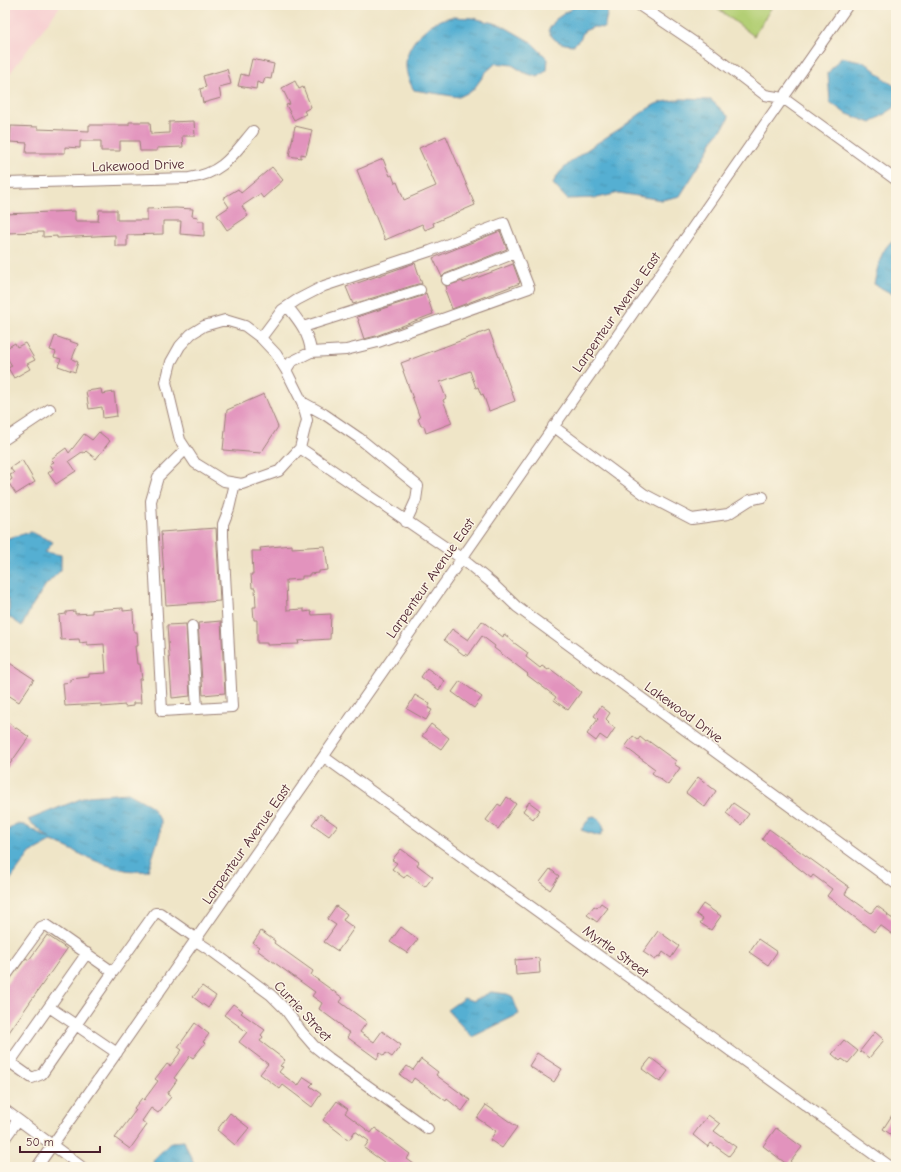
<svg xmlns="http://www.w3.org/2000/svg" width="901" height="1172" font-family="'Comic Neue',sans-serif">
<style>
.built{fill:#f7cfd1}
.pitch{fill:#b3cf75;stroke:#7e7750}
.water{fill:url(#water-ripples);stroke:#4f677e}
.building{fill:#e293bd}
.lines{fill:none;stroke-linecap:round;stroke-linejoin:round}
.minor-casing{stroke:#9c8279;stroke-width:12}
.minor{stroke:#fff;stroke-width:10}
.labels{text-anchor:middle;stroke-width:3;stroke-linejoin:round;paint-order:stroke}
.street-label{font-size:14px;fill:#4a1f2b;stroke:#fcf5e5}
</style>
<defs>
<pattern id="water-ripples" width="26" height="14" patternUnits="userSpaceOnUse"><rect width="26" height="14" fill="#54afd2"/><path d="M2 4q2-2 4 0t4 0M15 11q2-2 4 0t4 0" fill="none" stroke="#488eab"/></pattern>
</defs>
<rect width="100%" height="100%" fill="#fcf5e5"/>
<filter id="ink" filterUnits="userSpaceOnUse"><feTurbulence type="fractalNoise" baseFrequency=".025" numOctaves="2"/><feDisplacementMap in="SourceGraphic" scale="8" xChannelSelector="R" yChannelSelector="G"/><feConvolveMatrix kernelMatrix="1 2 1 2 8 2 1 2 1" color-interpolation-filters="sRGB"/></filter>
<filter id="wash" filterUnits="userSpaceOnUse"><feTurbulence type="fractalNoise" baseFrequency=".012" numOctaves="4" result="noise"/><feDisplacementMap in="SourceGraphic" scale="16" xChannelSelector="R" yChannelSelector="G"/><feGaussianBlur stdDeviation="0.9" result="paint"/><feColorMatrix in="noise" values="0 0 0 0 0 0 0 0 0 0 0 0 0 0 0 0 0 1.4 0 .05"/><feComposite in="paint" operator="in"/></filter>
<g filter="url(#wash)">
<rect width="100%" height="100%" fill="#efe5c7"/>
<path class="built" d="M5 5H61L5 80Z"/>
<path class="pitch" d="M713 5H773L754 36Z"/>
<path class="water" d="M577 5 609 6 604 28 594 27 584 31 580 39 574 45C560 44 555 42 548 31L556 19Z
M451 17 473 18 501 25 531 42 548 59 547 70 538 77 525 73 512 65 496 63 486 72 473 90 459 97 414 90C398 64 407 43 431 25 436 21 444 19 451 17Z
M841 57 865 62 887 81 896 87V103L894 108 871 123 845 113 830 102 828 73Z
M681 99 711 100 729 117 725 125 714 138 704 158 680 196 662 200 619 193 597 198 567 199 553 184C558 165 604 139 621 128 632 120 643 111 654 105 661 101 673 101 681 99Z
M896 238V296L874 284C878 267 880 248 896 238Z
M31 532 53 542 45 552 61 555V570L45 586 32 606 22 626 9 617V603L5 594V544L8 538Z
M128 793 150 805 161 821 160 834 148 871C113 874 83 854 52 841L30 853 8 883 5 879V832L16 824 24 825 50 839 28 820 88 796Z
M594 816C600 819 603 824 604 830L600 836 581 830 590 817Z
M491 992 507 994 512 996 519 1014 472 1037 447 1010 464 998 473 1001Z
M184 1141 195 1167H154L153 1160 171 1142Z"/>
<g id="blocks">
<path class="building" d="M252 59 274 64 271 79 265 78 263 84 257 82 256 89 238 86 241 74 248 76Z
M227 69 231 84 219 87 221 98 203 103 200 89 206 87 203 76Z
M295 81 299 89 303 87 311 107 304 111 306 114 294 120 286 105 290 104 282 88Z
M194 121 195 136H182L183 147 157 148V151H140L139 141H120V151H101V141H80V148L65 147V153H26L27 143 10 142 11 126 38 127V129L89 131V125H129V122H150L151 134 169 133V122Z
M295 126 312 130 306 155 301 154V158L289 156Z
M446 136 475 205 433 223 434 226 425 230 422 224 385 240 357 170 383 159 390 176 392 175 395 183 397 182 404 200 436 186 419 148Z
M272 167 283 180 263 198 260 194 242 206 248 216 227 230 217 215 229 207 223 198 238 189 241 193Z
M176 208 193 209 192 216 198 217 197 221H204V236L180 234 181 221H163V234L127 235V246H115V235L57 238V236L43 237V232L5 233V214L75 211V221H98L99 210H117V220H147V209Z
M500 231 507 249 445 274 442 277 433 258Z
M415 263 422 284H418L353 304 346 287Z
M513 264 520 283 452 309 445 290 447 289 446 286 463 281V283Z
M426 293 433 314 376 336 364 339 358 321 359 320 357 317 422 296Z
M489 330 515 401 489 411 483 394 481 395 478 387 476 388 470 371 440 382 446 398 443 400 452 423 426 433 424 426H421L418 419 420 418 403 371H404L401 363Z
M55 336 78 344 72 359 78 362 75 372 58 366 61 359 54 357 56 352 50 350Z
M15 343 17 347 25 343 35 360 27 364 30 369 14 378 8 368 12 366 5 354V349Z
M101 389 102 394 114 392 117 416 103 418 102 407 89 409 86 391Z
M264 394 278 427 261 453 223 450 227 410Z
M99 432 110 441 96 459 86 451 84 453 82 452 69 461 76 471 56 484 48 473 53 469 50 464 54 462 51 459 66 448 69 453 84 434 92 440Z
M22 460 35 482 16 494 8 482 12 479 10 475 14 473 10 468Z
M216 528 220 601 166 605 161 532Z
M292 545V548L325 546 328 570 319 571V573L309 574V576H302V579L286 580 287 610 304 609V612L311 611 312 615 331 614 330 639 298 641 299 644 267 645V643H257V620H254L253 607H256L255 588H252L251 574H253L252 551H261L260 548Z
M123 608V611L133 610 134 632H137L138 646H135L137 664H140L142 679H139L141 703H133V706L125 707V705L102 707V704L65 706 63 683 71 682V679L89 677V674L106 673 104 644 87 645V642L80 643 79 639 61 640 59 615 66 614V612L75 611V614L92 613V610Z
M221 621 225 693 203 695 198 623Z
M482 621 503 637 504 634 513 641V642L528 653 526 657 540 668 542 666 548 670 549 668 581 692 568 710 554 700 556 697 527 675 528 674 494 648 495 646 482 636 468 656 465 654 464 655 444 640 452 629 468 640Z
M186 624 190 696 172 698 167 625Z
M5 660 34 679 19 702 5 693Z
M427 668 445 681 439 690 421 677Z
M460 681 482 697 474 708 452 692Z
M415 695 430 704 428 708 432 710 426 720 407 709Z
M601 706 610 713 606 719 609 722 608 723 615 728 607 740 600 735 596 741 587 734 598 719 594 716Z
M5 720 29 737 5 771Z
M431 724 449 738 441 749 422 736Z
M633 736 638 740 640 737 646 742 647 740 676 761 674 764 680 768 668 785 652 773 655 769 625 747Z
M698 777 716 791 705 807 686 793Z
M507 797 516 804 498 829 486 820 498 804 501 806Z
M529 802 540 810 533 819 523 811Z
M733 803 749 814 741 825 726 813Z
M320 814 337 826 329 836 312 824Z
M769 829 849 887 845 894 871 913 877 906 888 914 887 915 896 921V937L880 925 874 932 827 896 832 889 813 875 811 878 762 839Z
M401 849 419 862 417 865 433 877 425 887 407 874 404 878 392 869 397 863 392 860Z
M550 869 559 876 550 890 540 882Z
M601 903 608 908 597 922 587 915 594 906 597 908Z
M703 904 721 916 711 930 700 923 703 919 696 914Z
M336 906 347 914 343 920 354 928 338 951 324 942 336 925 327 919Z
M401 927 418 939 407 953 390 942Z
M261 931 275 941 274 943 313 971 311 975 343 998 340 1002 367 1022 360 1032 374 1042 382 1031 401 1045 392 1057 386 1053 384 1056 380 1053 377 1059 347 1037 350 1033 341 1027 342 1026 319 1009 322 1003 312 996 315 992 257 950 259 947 253 943Z
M658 931 679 946 671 958 663 952 660 957 658 956 655 960 643 952Z
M47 935 67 949 5 1038V986L26 958 29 960Z
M758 939 777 952 768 965 749 952Z
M539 958 540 973 516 975 515 960Z
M202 986 216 996 208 1008 193 997Z
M233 1004 243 1011 241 1013 265 1030 261 1035 263 1037 260 1041 285 1060 280 1066 283 1067 279 1072 298 1086 304 1077 313 1083 310 1086 321 1094 312 1107 283 1085 280 1089 260 1074 268 1064 239 1042 247 1032 224 1015Z
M195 1023 209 1034 203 1042 205 1043 193 1058 190 1056 174 1078 177 1080 167 1094 171 1097 158 1113 151 1108 142 1121 147 1125 130 1149 115 1138 136 1110 134 1108 142 1098 144 1100 158 1081 155 1079 167 1064 170 1066 182 1050 178 1047Z
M875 1032 884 1040 869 1058 860 1051Z
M844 1040 858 1051 848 1063 842 1059 840 1061 832 1054Z
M537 1053 562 1069 554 1082 529 1066Z
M651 1058 668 1071 660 1082 642 1069Z
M421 1059 438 1072 436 1075 470 1100 462 1111 447 1099 446 1101 414 1078 411 1083 400 1075 407 1066 413 1070Z
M337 1101 348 1109 345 1113 371 1133 375 1128 410 1154 407 1159 418 1167H391L364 1148 369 1141 355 1131 349 1140 323 1120Z
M486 1105 517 1127 502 1148 490 1140 496 1131 477 1118Z
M896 1109V1138L883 1129Z
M230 1113 249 1128 235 1145 217 1130Z
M708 1115 720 1124 714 1131 736 1147 729 1156 711 1143 708 1147 693 1135Z
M776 1128 802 1147 788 1165 763 1146Z"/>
</g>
</g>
<g filter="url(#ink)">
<use href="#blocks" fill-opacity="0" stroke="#9c8279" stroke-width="1"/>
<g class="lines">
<g class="minor-casing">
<path id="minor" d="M639 5 710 53 765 95 783 98 896 180
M5 183 189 178C222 174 233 155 253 131
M447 280 515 253
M288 307C299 321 309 333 311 352
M303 327 420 290
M261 338 276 354 286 370
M553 426 644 494 692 519 728 514 750 500 763 497
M5 439 50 409
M300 448 307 420 302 402
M186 449 158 477 151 501 162 711 232 707 223 536V524L229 509 235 483
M406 522 416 500 418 486 359 438 324 414 302 402 286 370 291 362 311 352 346 350 378 342 529 288 504 223 430 251 324 286 297 300 282 310 261 338 245 326 225 320 204 326 191 334 180 346 171 362 166 382 180 440 195 463 224 481 242 484 279 471 300 448 461 558 493 584 517 607 896 884
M192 626 197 709
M324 757 891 1167
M196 941 213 952 271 995 285 1009 301 1031 314 1046 329 1058 428 1129
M113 972 155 913H160L197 939
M5 977 41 927 46 925 113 972 76 1025 49 1007
M5 1059 32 1078 42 1074 76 1025 117 1053
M10 1062 87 953
M5 1110 82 1167
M5 1138 18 1120
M37 1167 848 5"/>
</g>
<use href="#minor" class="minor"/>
</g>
</g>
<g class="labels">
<g class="street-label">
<text transform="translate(138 165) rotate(-2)" y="5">Lakewood Drive</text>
<text transform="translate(616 312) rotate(-55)" y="5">Larpenteur Avenue East</text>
<text transform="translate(430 578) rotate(-55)" y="5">Larpenteur Avenue East</text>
<text transform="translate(684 712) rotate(36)" y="5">Lakewood Drive</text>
<text transform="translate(246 844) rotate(-55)" y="5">Larpenteur Avenue East</text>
<text transform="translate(616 951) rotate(36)" y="5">Myrtle Street</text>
<text transform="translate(303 1011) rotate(47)" y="5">Currie Street</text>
</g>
</g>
<rect width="901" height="1172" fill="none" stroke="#fcf5e5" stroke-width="20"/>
<path d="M20 1146v6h80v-6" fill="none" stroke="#4a1f2b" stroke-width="2"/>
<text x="26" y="1146" font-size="12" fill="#4a1f2b" stroke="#fcf5e5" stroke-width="3" paint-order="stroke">50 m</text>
</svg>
